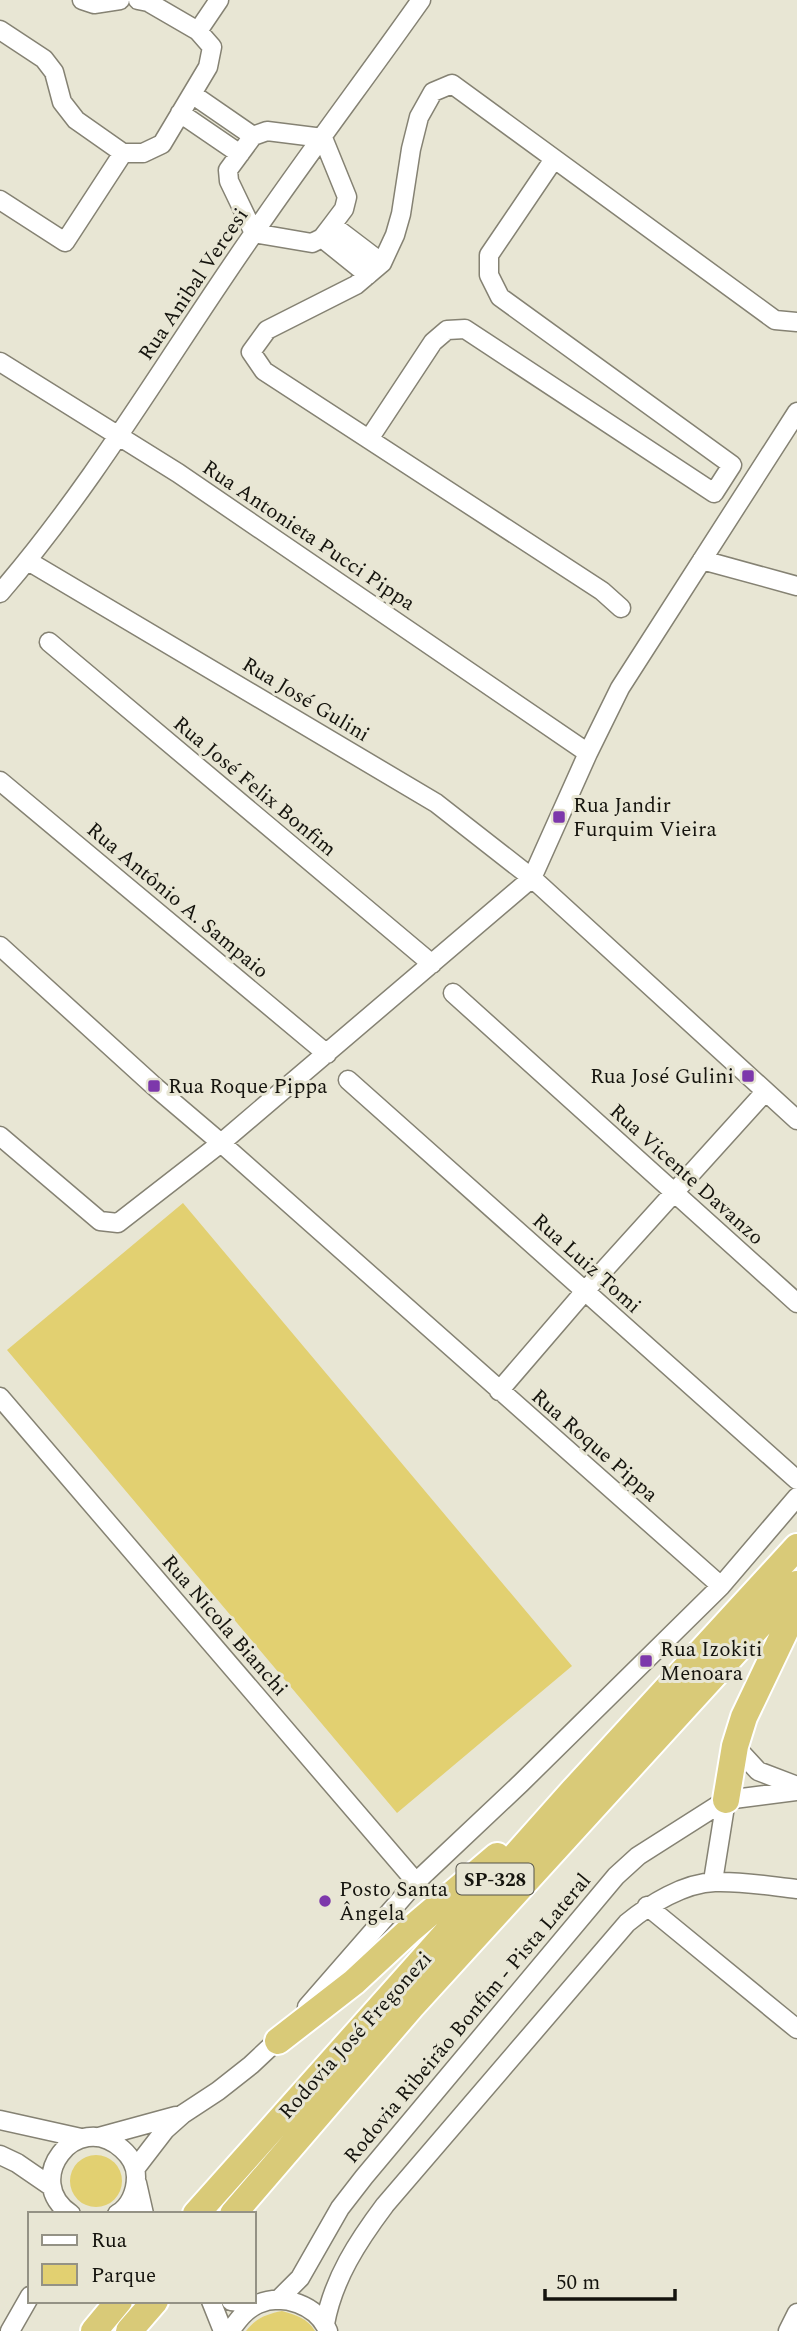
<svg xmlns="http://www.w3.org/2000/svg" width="797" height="2331" font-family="Spectral,serif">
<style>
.green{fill:#e2d071}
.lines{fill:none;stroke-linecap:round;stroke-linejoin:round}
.minor-casing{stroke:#858273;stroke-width:21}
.highway-casing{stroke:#fff;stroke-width:30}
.minor{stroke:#fff;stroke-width:18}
.highway{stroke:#d9ca78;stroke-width:26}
.poi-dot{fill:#7d38ab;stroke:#e8e6d4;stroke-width:2.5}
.labels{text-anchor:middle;stroke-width:6;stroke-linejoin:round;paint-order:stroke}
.shield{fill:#e8e6d4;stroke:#545349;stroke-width:2}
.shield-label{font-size:19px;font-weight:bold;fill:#15140e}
.street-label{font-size:21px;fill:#15140e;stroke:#e8e6d4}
.poi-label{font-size:21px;fill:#15140e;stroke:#e8e6d4;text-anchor:start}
</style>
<rect width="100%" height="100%" fill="#e8e6d4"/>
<path class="green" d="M183 1203 572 1666 397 1813 7 1350Z
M70 2181a26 26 0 1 1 52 0a26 26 0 1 1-52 0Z
M282 2311C296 2315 307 2318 315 2331H246C256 2318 267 2314 282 2311Z"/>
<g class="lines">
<g class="minor-casing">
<path id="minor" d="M82 0 94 4 120 0
M138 0 148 2 198 31
M0 30 44 59 54 72 62 102 76 120 123 153
M192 94 253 136
M180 113 240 154
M267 131 323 138 347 197 344 209 332 225 322 238 312 243 254 233 229 181 228 170 253 136Z
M0 200 65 242 123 153H143L162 144 208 67 212 47 198 31 219 0
M332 225 382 263
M322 238 368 275
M0 362 178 473 588 753
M369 439 433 342 447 330 465 329 714 493 732 465 500 297 489 275V255L554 159
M702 560 797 586
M28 561 436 803 532 878 797 1120
M0 593C96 482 170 353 254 233 308 154 366 78 421 0
M621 608 602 591 264 371 251 352 267 330 356 285 382 263 395 235 401 214 411 149 419 117 433 92 452 84 775 320 797 322
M49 642 432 964
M0 781 327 1054
M0 946 154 1086 221 1143 721 1586
M453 993 797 1303
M348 1080 797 1480
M0 1136 100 1221 118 1223 221 1143 532 878 588 753 620 688 797 412
M499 1391 585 1291 765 1092
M0 1397 416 1882
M735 1746 758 1771 797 1786
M713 1881 726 1800
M647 1906 797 2029
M307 2007 416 1882 521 1783 721 1586 797 1497
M0 2120 81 2138
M99 2137 176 2116
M0 2155 17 2163 52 2187
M135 2169 165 2130 183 2114 218 2091 251 2065 284 2034
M137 2183 144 2214
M71 2214C21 2181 76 2108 122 2149 130 2156 136 2166 136 2177 136 2191 130 2207 117 2214
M278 2300 300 2278 340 2208 364 2177 616 1876 638 1856 726 1800 797 1791
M211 2301 223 2331
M231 2301 258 2304
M325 2324C333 2279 358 2241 385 2205L627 1923C650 1904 684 1883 715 1882 742 1881 770 1886 797 1889
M10 2331 30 2296
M230 2331C238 2320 245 2310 258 2304 283 2293 317 2305 328 2331
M788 2331 797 2313"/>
</g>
<g class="highway-casing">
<path id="highway" d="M726 1800 735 1746 744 1717 797 1606
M278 2041 354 1982 411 1929 497 1856
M196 2214 573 1791 797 1547
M233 2214 411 2007 797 1584
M94 2331 119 2301
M129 2331 155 2301"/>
</g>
<use href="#minor" class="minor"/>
<use href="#highway" class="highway"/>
</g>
<g class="poi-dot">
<rect x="552" y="810" width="14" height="14" rx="3.5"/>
<rect x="741" y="1069" width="14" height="14" rx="3.5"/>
<rect x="147" y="1079" width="14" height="14" rx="3.5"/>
<rect x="639" y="1654" width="14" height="14" rx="3.5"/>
<circle cx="325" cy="1901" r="7"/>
</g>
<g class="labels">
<rect class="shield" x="456.5" y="1863.5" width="77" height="31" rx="5"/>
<g class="shield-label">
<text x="495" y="1886">SP-328</text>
</g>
<g class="street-label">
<text transform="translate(193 284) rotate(-56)" y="7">Rua Anibal Vercesi</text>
<text transform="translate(309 535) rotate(34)" y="7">Rua Antonieta Pucci Pippa</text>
<text transform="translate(306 699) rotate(31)" y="7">Rua José Gulini</text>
<text transform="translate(255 786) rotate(40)" y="7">Rua José Felix Bonfim</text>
<text transform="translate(178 900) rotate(40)" y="7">Rua Antônio A. Sampaio</text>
<text transform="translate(687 1174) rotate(42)" y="7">Rua Vicente Davanzo</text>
<text transform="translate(587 1263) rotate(42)" y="7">Rua Luiz Tomi</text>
<text transform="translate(595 1445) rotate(41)" y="7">Rua Roque Pippa</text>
<text transform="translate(225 1625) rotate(49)" y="7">Rua Nicola Bianchi</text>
<text transform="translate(467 2018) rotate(-50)" y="7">Rodovia Ribeirão Bonfim - Pista Lateral</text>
<text transform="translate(355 2035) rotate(-48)" y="7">Rodovia José Fregonezi</text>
</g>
<g class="poi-label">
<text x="573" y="812">Rua Jandir<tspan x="573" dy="24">Furquim Vieira</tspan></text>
<text x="734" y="1083" text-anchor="end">Rua José Gulini</text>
<text x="168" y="1093">Rua Roque Pippa</text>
<text x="660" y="1656">Rua Izokiti<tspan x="660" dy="24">Menoara</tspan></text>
<text x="339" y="1896">Posto Santa<tspan x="339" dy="24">Ângela</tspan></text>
</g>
</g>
<rect x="28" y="2212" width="228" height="91" fill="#e8e6d4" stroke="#949285" stroke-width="2"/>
<rect x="42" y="2235" width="35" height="10" fill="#ffffff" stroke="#949285" stroke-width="2"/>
<text x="91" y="2247" font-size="21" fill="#15140e">Rua</text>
<rect x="42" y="2264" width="35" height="21" fill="#e2d071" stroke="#949285" stroke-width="2"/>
<text x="91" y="2282" font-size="21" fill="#15140e">Parque</text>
<path d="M545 2289v10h130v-10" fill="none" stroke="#15140e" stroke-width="3.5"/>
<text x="556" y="2289" font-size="21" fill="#15140e" stroke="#e8e6d4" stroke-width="5" paint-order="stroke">50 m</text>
</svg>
